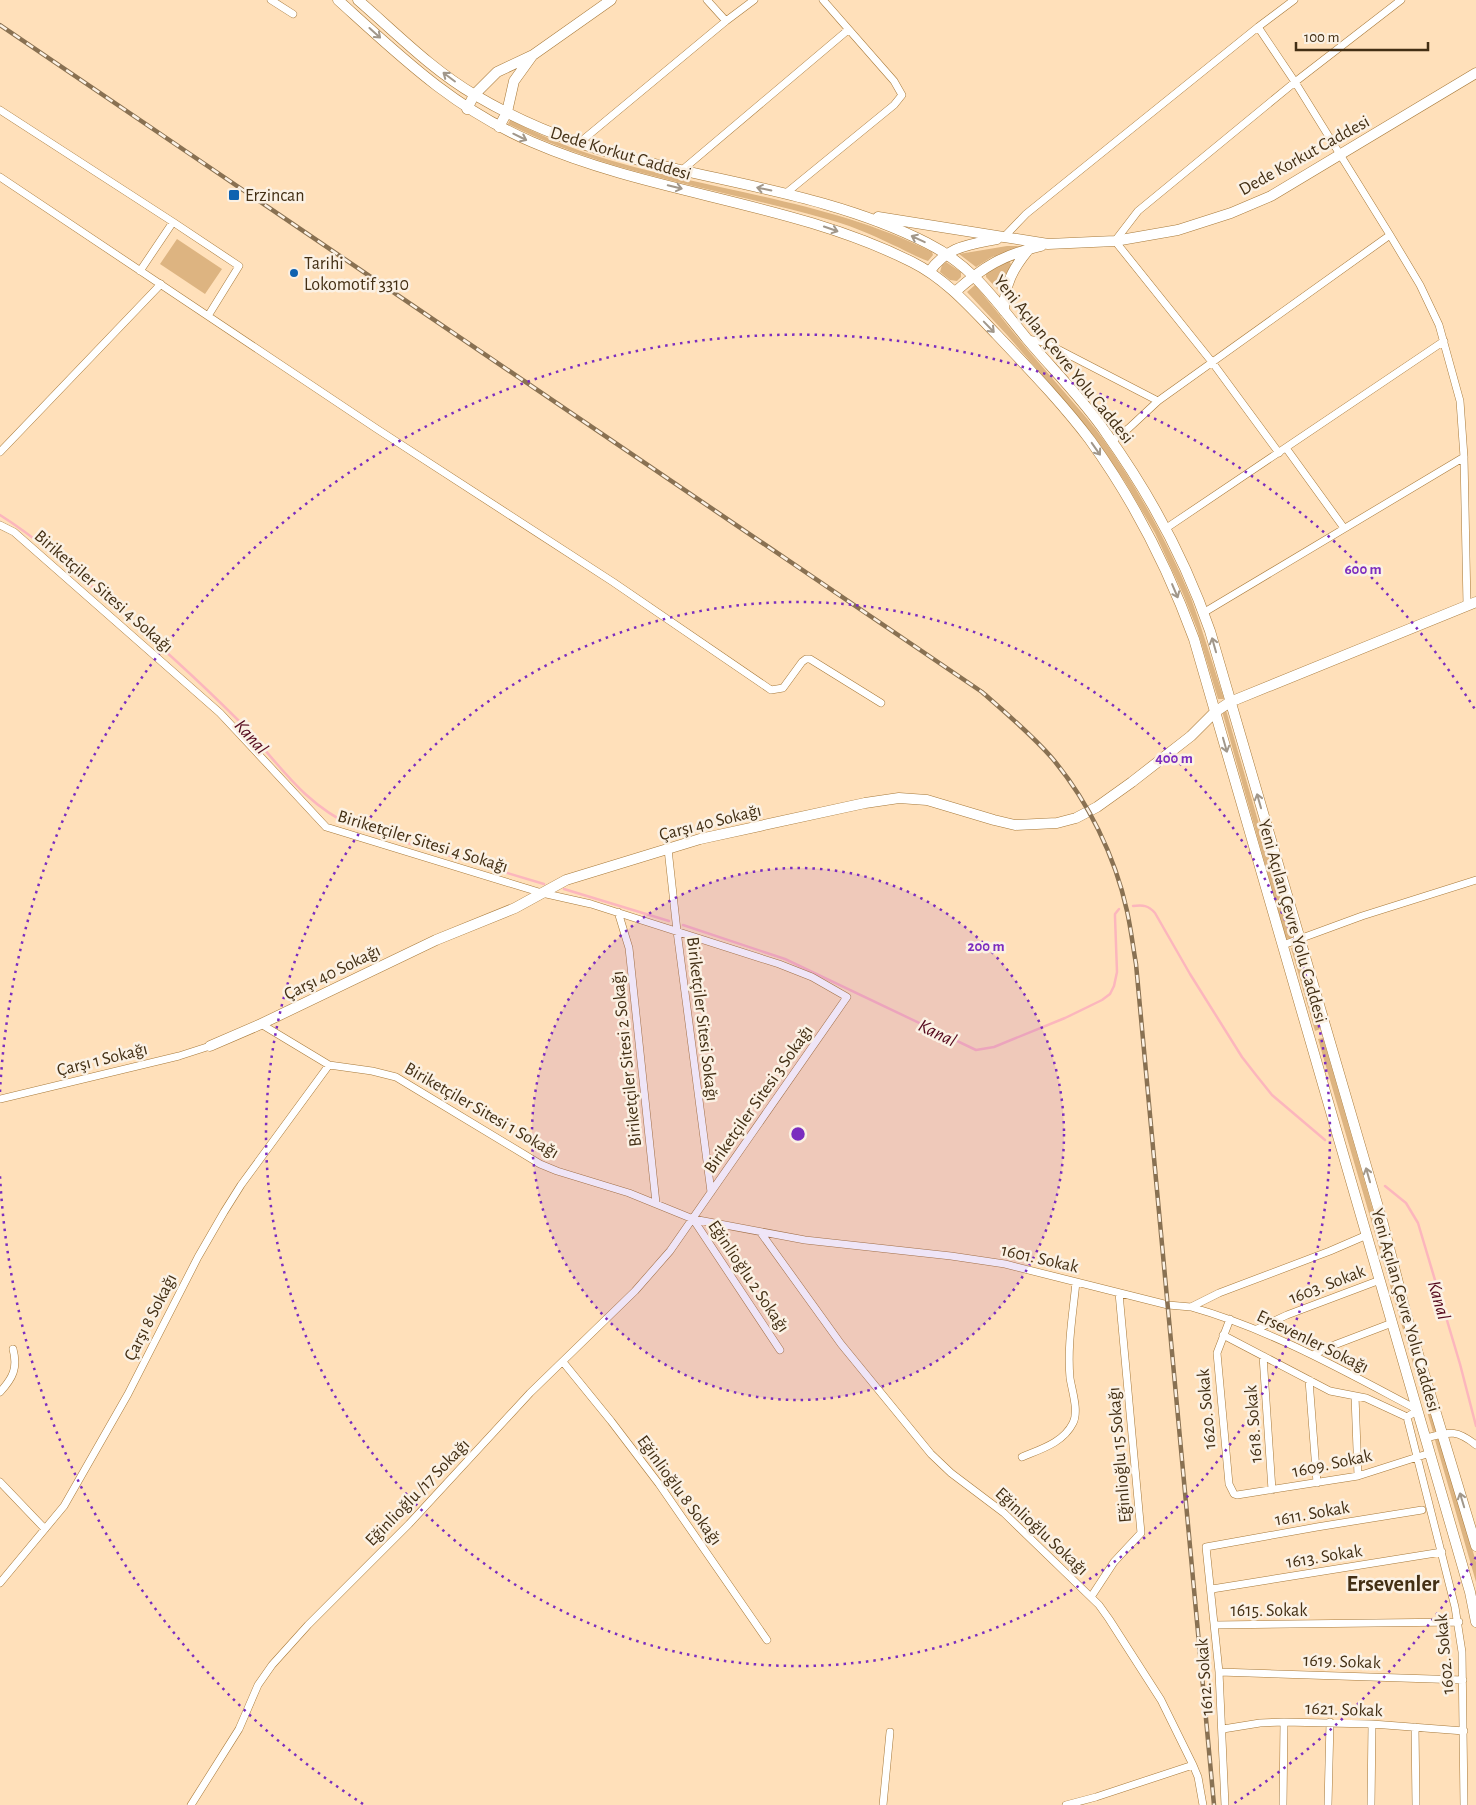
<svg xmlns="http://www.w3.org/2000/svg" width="1476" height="1805" font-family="'Alegreya Sans',sans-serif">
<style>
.green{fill:#ddb481}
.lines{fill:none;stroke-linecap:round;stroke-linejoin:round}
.stream{stroke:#fcb6bd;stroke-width:2.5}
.street-casing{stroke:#a77939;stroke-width:8}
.secondary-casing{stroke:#a77939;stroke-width:11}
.street{stroke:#fff;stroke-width:7}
.secondary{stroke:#fff;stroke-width:10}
.rail-casing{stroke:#897152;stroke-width:4.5}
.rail{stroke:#fbf1e4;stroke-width:2.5;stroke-dasharray:8;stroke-linecap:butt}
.oneway{stroke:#a1978a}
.ring{fill:none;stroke:#7b2cbf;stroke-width:2.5;stroke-dasharray:2.5 5}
.poi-dot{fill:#0f62b0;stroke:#fbf1e4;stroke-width:2}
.labels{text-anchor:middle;stroke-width:5;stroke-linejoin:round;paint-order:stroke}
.street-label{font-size:18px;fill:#432f14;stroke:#fbf1e4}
.poi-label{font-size:18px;fill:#432f14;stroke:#fbf1e4;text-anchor:start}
.water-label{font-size:19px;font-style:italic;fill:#54091d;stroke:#fbf1e4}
.district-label{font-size:22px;font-weight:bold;fill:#432f14;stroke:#fbf1e4}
.centre{fill:#7b2cbf;stroke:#fbf1e4;stroke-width:2.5}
.ring-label{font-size:15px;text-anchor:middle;font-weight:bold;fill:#7b2cbf;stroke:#fbf1e4;stroke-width:5;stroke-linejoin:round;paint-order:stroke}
</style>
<rect width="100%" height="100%" fill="#ffe0ba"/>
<path class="green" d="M510 120C536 133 562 145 590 154 701 190 827 199 932 252L933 255 928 261C916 257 905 250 893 245 871 234 847 224 823 218 717 188 607 174 508 124Z
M177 239 222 269 205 294 160 264Z
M1007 246H1025L992 257 976 267 959 254Z
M1009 261 1011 264 999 291 986 277V273Z
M946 262 961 272V277L957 281 950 280 940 272 942 265Z
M975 285C997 311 1017 338 1040 364 1061 389 1084 413 1103 439 1137 486 1169 545 1191 598 1203 631 1213 665 1224 699H1218L1197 629 1183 594 1155 533 1125 482 1096 439 1076 414 1007 335 967 292Z
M1226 710 1292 938 1286 939 1222 711Z
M1296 947 1320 1029 1315 1031 1291 948Z
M1323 1038 1437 1430 1433 1432 1318 1039Z
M1440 1438 1476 1562V1582L1435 1440Z"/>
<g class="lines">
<path class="stream" d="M0 515C35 537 67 565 98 592 146 633 193 675 238 720 278 761 299 801 354 827L544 884
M564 889 669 921
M1133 906C1143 905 1148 905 1155 913L1190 974 1242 1057 1256 1075 1272 1095 1325 1140
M683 925 785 959 976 1050 994 1047 1065 1018 1102 1000 1110 994 1114 986 1117 972 1115 917V914L1119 909
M1385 1186 1406 1203 1418 1223 1460 1364 1476 1426"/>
<g class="street-casing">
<path id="street" d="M271 0 293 14
M707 0 726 21
M1258 27 1295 82 1390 235 1420 285 1439 325 1460 401 1464 457 1467 605
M0 110 173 222
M579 143 726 21 754 0
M681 171 848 30
M0 177 377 429 613 582 771 690 783 688 802 662 806 659H810L881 703
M785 194 894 105 902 95 894 81 823 0
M1003 238 1026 214 1258 27 1294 0
M140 271 173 222 239 266 208 316
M1027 339 1044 342 1158 401 1390 235
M1112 441 1129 428 1158 401
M1286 448 1344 528
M0 452 161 284
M1279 453 1212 362 1115 241 1138 211 1295 82 1401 0
M0 525 14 532 220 713 326 827 542 893 591 904 779 964 812 977 847 997 670 1251 635 1291 530 1393 409 1524 308 1625 272 1665 258 1685 239 1729 191 1805
M1165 529 1444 341
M1203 613 1464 457
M668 849 677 931 711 1192
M618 912 629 948 656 1203
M1283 945 1362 916 1476 880
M261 1024 329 1065 372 1071 396 1077 540 1164 557 1171 629 1193 693 1219 805 1240 951 1256 1005 1264 1168 1305 1191 1307 1219 1293 1330 1251 1367 1235
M0 1099 179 1056 210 1046
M693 1219 780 1350
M761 1233 841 1344 931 1454 951 1473 1004 1513 1099 1605 1109 1619 1161 1700 1193 1765 1096 1797 1066 1805
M1191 1307C1272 1330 1344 1371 1418 1410
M1230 1319 1217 1353 1229 1484 1234 1494 1237 1495 1358 1476 1430 1453
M1257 1329 1287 1315 1380 1280
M1223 1335 1330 1391 1366 1398 1407 1417 1418 1410
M1313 1355 1329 1347 1392 1323
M1263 1356 1272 1490
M563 1362 611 1421 659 1484 767 1640
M1309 1380 1317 1483
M0 1392C13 1378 18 1368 13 1349
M1355 1396 1358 1476
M1407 1417 1455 1607 1462 1652 1464 1805
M1426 1438C1450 1432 1456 1429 1476 1445
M1022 1457C1041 1449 1063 1443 1073 1423 1079 1411 1072 1391 1070 1378 1067 1346 1073 1313 1076 1282
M0 1482 45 1529
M0 1583 64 1506 128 1394 198 1257 224 1212 241 1185 329 1065
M1212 1589 1442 1552
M1091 1597 1114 1562 1141 1533 1119 1293
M1215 1625 1459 1622
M1219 1672 1463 1680
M1415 1727 1416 1805
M1223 1729 1260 1723 1284 1722 1372 1724 1464 1731
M1193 1765 1198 1777 1203 1805
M883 1805 890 1732
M1225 1805 1219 1672 1206 1547 1317 1527 1422 1510
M1283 1805 1284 1722
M1328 1805 1330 1722
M1371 1805 1372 1724"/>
</g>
<g class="secondary-casing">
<path id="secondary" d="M338 0C401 57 453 108 532 142 654 195 792 202 912 262 946 279 971 308 997 335 1029 369 1062 403 1090 440 1134 501 1168 568 1194 639L1470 1592 1476 1622
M358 0C395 32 432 70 475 95 507 114 542 130 577 142 594 149 613 153 631 158 729 184 835 196 927 243 973 266 995 300 1027 339 1053 370 1083 399 1106 433 1149 493 1186 561 1210 631L1383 1224 1406 1314 1476 1546
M467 109 474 95 497 72 533 55 611 0
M499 127 507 112 514 81 532 56
M878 217 1048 244 1115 241 1178 230 1231 213 1271 196 1476 73
M929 272C948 246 968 245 997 239
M955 292C984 266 1003 255 1041 246
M1004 311C1004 285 1013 268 1029 249
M210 1046 261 1024 436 940 515 908 566 880 700 839 865 803 899 798 927 800 994 820 1015 825 1057 823 1076 818 1097 807 1132 782 1191 736 1215 712 1230 702 1476 602"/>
</g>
<use href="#street" class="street"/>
<use href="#secondary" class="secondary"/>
<g class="rail-casing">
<path id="rail" d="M0 25 982 692C1006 713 1031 734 1052 758 1088 801 1115 856 1127 911 1131 929 1133 947 1136 964L1214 1805"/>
</g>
<use href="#rail" class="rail"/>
</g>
<defs><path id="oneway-shaft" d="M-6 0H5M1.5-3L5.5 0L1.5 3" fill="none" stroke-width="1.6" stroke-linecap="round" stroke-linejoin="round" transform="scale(1.25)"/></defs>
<g class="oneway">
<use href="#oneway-shaft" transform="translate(375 33) rotate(42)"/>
<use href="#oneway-shaft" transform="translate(449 77) rotate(-143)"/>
<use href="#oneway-shaft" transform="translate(520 137) rotate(26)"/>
<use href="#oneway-shaft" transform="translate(675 187) rotate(14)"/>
<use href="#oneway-shaft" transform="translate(764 189) rotate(-168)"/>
<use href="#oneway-shaft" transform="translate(831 229) rotate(19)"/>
<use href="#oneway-shaft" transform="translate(918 239) rotate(-155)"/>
<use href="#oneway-shaft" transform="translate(989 327) rotate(46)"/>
<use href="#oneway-shaft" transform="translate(1096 449) rotate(55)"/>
<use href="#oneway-shaft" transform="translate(1175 591) rotate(67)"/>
<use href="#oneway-shaft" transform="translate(1214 645) rotate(-106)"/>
<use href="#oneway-shaft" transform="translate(1225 745) rotate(74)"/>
<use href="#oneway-shaft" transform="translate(1259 801) rotate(-106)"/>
<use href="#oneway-shaft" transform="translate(1368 1175) rotate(-106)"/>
<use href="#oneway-shaft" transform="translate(1462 1500) rotate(-107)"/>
</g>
<circle cx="798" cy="1134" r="266" fill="#7b2cbf" fill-opacity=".12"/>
<g class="ring">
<circle cx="798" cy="1134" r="266"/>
<circle cx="798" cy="1134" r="532"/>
<path d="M1476 1557A799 799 0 0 1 1233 1804M363 1804A799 799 0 0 1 0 1176M0 1092A799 799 0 0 1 1476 711"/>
</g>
<g class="poi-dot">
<rect x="228" y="189" width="12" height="12" rx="2.5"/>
<circle cx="294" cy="273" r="5"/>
</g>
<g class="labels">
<g class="street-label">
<text transform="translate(621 153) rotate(17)" y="6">Dede Korkut Caddesi</text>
<text transform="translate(1304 155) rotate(-29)" y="6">Dede Korkut Caddesi</text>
<text transform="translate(1064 359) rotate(51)" y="6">Yeni Açılan Çevre Yolu Caddesi</text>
<text transform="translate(104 591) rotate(41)" y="6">Biriketçiler Sitesi 4 Sokağı</text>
<text transform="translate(710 822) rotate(-14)" y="6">Çarşı 40 Sokağı</text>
<text transform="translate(423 841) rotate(17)" y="6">Biriketçiler Sitesi 4 Sokağı</text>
<text transform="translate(1293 921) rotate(74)" y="6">Yeni Açılan Çevre Yolu Caddesi</text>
<text transform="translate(332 972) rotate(-26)" y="6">Çarşı 40 Sokağı</text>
<text transform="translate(703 1019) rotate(83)" y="6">Biriketçiler Sitesi Sokağı</text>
<text transform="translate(102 1059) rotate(-14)" y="6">Çarşı 1 Sokağı</text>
<text transform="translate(626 1059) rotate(-96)" y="6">Biriketçiler Sitesi 2 Sokağı</text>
<text transform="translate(758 1099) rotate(-55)" y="6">Biriketçiler Sitesi 3 Sokağı</text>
<text transform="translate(482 1110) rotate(30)" y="6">Biriketçiler Sitesi 1 Sokağı</text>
<text transform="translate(1040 1258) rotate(13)" y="6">1601. Sokak</text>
<text transform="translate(749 1276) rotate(56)" y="6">Eğinlioğlu 2 Sokağı</text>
<text transform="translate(1327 1284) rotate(-21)" y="6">1603. Sokak</text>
<text transform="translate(1406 1310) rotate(74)" y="6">Yeni Açılan Çevre Yolu Caddesi</text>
<text transform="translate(150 1317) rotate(-63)" y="6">Çarşı 8 Sokağı</text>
<text transform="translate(1313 1341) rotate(26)" y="6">Ersevenler Sokağı</text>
<text transform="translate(1206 1409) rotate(-95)" y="6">1620. Sokak</text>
<text transform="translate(1253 1424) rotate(-94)" y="6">1618. Sokak</text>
<text transform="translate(1119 1455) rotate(-95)" y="6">Eğinlioğlu 15 Sokağı</text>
<text transform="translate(1332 1463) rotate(-12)" y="6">1609. Sokak</text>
<text transform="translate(680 1490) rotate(54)" y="6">Eğinlioğlu 8 Sokağı</text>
<text transform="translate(417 1492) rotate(-46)" y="6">Eğinlioğlu /17 Sokağı</text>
<text transform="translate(1312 1513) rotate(-10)" y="6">1611. Sokak</text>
<text transform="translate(1042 1531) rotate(43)" y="6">Eğinlioğlu Sokağı</text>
<text transform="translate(1324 1556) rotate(-9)" y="6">1613. Sokak</text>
<text x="1269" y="1616">1615. Sokak</text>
<text transform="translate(1444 1654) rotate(-95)" y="6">1602. Sokak</text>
<text transform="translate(1342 1661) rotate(2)" y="6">1619. Sokak</text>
<text transform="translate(1204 1677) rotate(-94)" y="6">1612. Sokak</text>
<text transform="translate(1344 1709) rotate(2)" y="6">1621. Sokak</text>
</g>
<g class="poi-label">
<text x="245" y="201">Erzincan</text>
<text x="304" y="269">Tarihi<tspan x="304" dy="21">Lokomotif 3310</tspan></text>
</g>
<g class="water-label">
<text transform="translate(252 736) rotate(48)" y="7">Kanal</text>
<text transform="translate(938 1032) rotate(26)" y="7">Kanal</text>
<text transform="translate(1440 1300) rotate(74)" y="7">Kanal</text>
</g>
<g class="district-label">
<text x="1393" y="1591">Ersevenler</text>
</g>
</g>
<circle cx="798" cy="1134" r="8" class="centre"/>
<g class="ring-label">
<text x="1363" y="574">600 m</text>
<text x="1174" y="763">400 m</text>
<text x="986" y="951">200 m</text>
</g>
<path d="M1296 42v8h132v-8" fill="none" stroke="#432f14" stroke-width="2.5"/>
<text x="1304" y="42" font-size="15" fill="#432f14" stroke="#fbf1e4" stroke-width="4" paint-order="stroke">100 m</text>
</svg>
